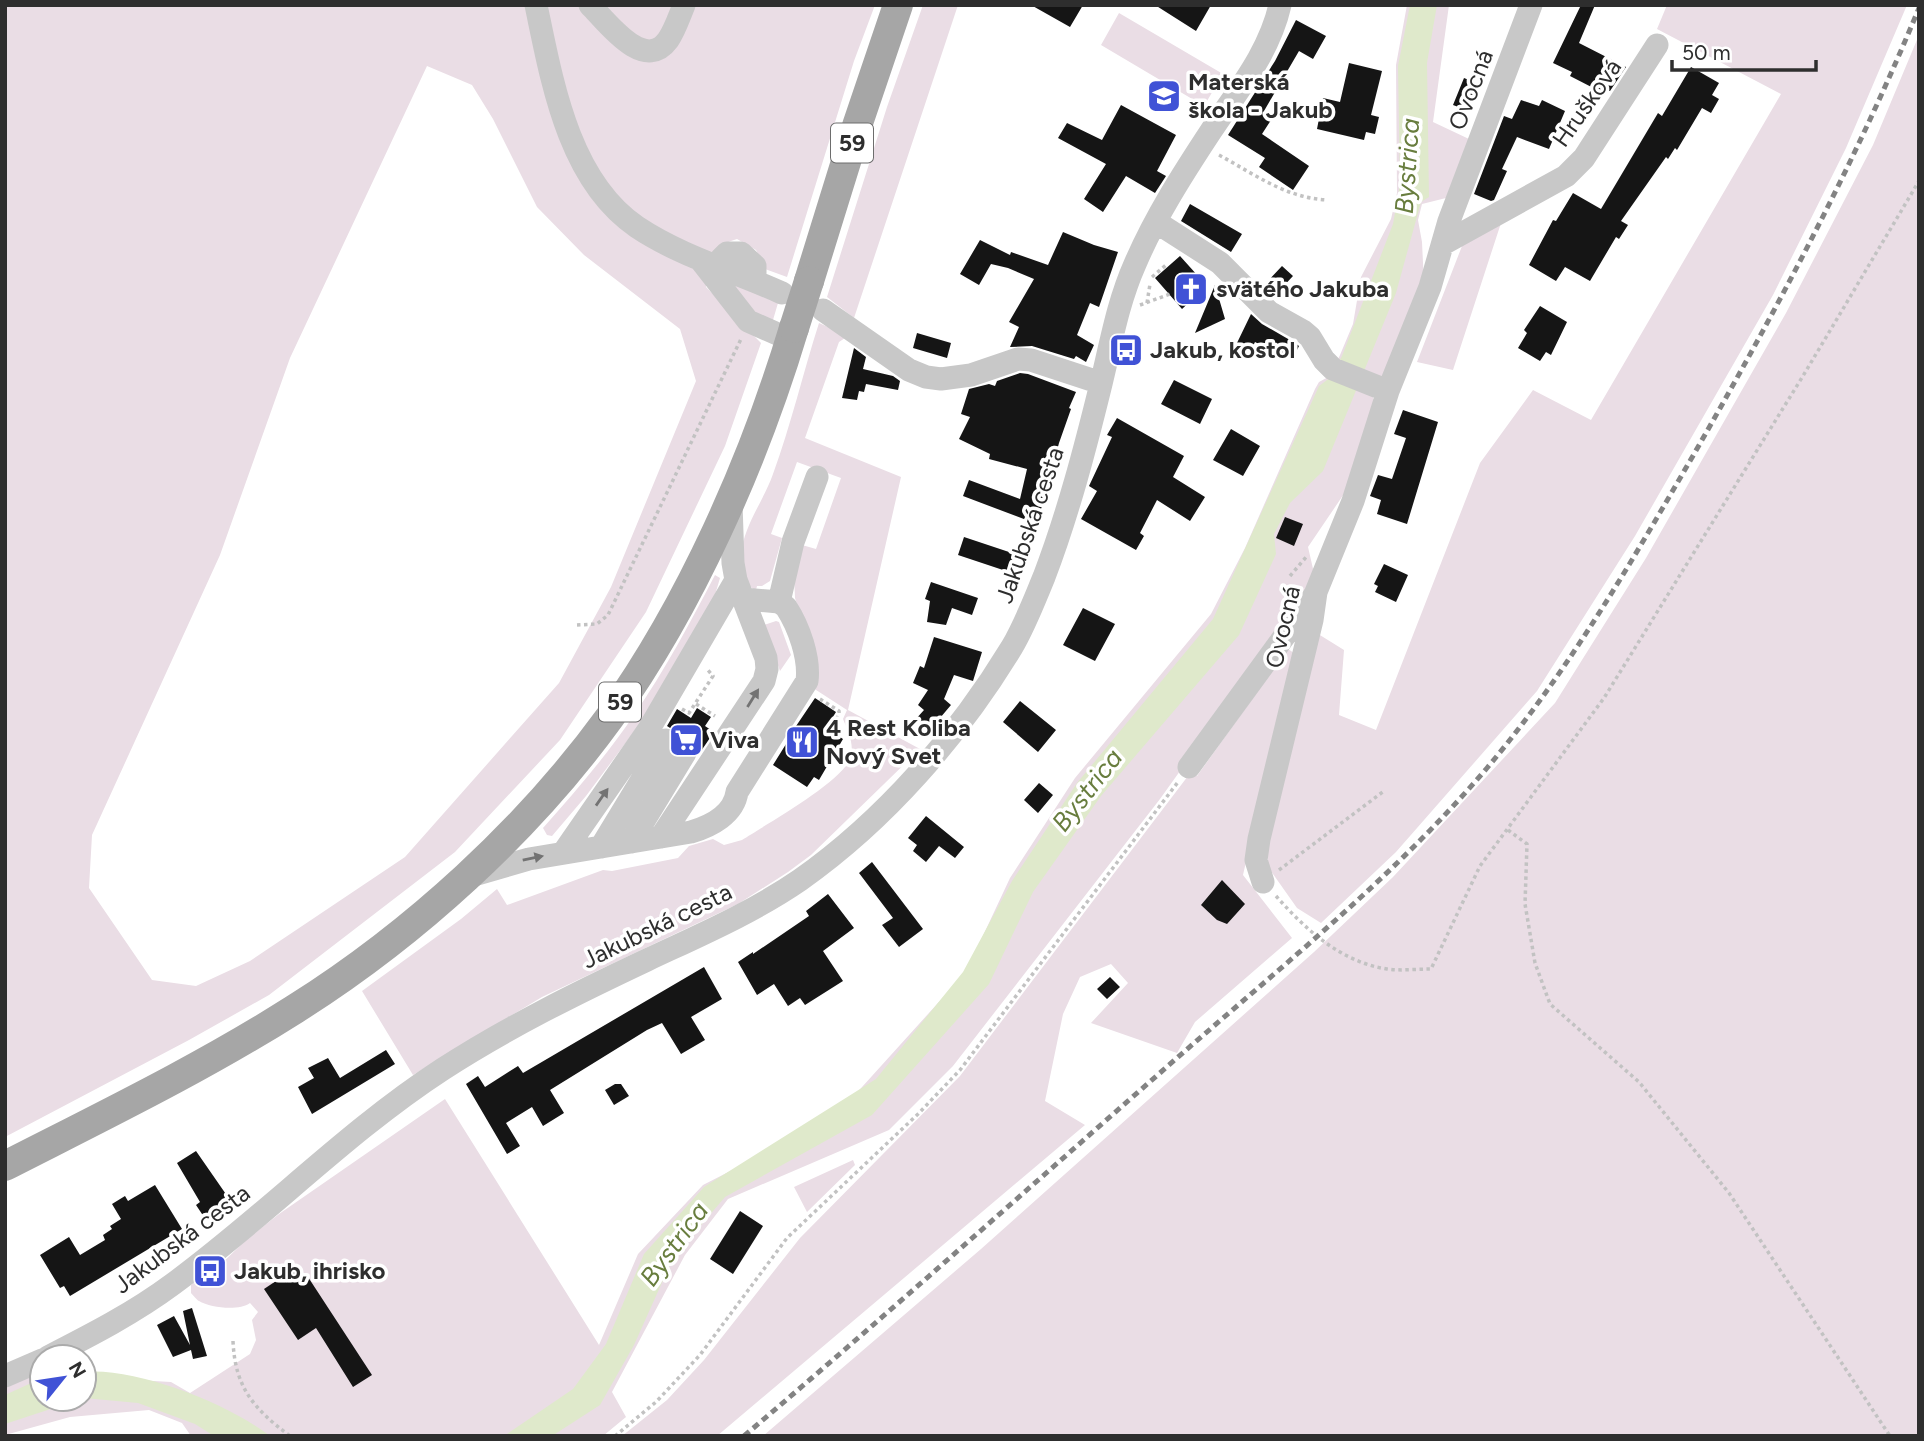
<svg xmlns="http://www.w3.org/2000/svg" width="1924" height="1441" font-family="Figtree,sans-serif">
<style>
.green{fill:#eadde5;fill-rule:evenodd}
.water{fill:#dfe9cb}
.building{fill:#151515}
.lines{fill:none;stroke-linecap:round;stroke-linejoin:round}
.path{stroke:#c2c2c2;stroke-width:3.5;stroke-dasharray:3.5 3.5;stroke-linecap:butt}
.minor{stroke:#c8c8c8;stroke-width:23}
.major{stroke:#a6a6a6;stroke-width:30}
.rail{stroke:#838383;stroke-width:5;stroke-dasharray:7 5;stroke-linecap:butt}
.major-bridge{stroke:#a6a6a6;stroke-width:30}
.oneway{fill:#737373}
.labels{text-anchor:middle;stroke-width:7;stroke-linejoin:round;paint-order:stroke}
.shield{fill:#fff;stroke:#6d6d6d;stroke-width:2}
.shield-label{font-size:23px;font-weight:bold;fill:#2e2e2e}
.poi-label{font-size:24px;font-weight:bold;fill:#2e2e2e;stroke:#fff;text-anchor:start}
.street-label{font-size:24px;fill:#2e2e2e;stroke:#fff}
.water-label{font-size:26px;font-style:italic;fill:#687d3e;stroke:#fff}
</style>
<rect width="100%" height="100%" fill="#fff"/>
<path class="green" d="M5 5H875L854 61 787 277 765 269 756 250 737 239C707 248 708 259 706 287L761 343 725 446 646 612 560 740 455 852 269 995 189 1040 5 1137ZM427 66 472 85 493 119 537 207 584 255 680 329 696 381 611 587 559 683 405 857 250 961 196 986 152 980 89 888 92 835 220 555 290 358Z
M923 5H958L854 318 827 297 887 107Z
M1407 5H1449L1433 122 1469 139 1446 198 1422 204 1418 220 1422 242 1424 284 1390 373 1374 379 1370 392 1377 405 1350 485 1308 547 1314 573 1296 609 1160 799 953 1066 889 1130 728 1199 685 1255 612 1392 626 1417 603 1436H191L182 1423 149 1410 70 1417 5 1435V1386L42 1371V1399H84V1377L171 1382 190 1393 250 1354 256 1340 252 1320 258 1312 250 1303C239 1311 211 1308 199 1301 198 1301 192 1294 191 1293V1285L204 1273 218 1267 246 1240 279 1214 445 1099 599 1345 638 1254 703 1185 834 1118 966 972 1010 878 1075 778 1211 614 1245 548 1315 389 1319 382 1330 376 1340 355 1353 324 1361 277 1391 219 1397 193 1396 65Z
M1667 5H1907L1846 148 1773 295 1635 536 1537 691 1396 852 1321 923 1297 908 1268 867 1267 845 1315 632 1344 650 1339 715 1376 730 1480 463 1533 390 1591 420 1781 94 1657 29Z
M1119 13 1223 74 1204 106 1101 45Z
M1919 35V1436H763L981 1249 1314 952 1393 877 1555 703 1646 558 1786 313 1873 145Z
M1501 223 1453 370 1417 362 1462 246Z
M720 274 778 303 773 320 753 315Z
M819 323 848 336 839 342 805 438 901 477 848 710 920 749 811 855 788 872 738 904 542 997 413 1075 362 991 461 919 497 889 507 905 603 870 612 871 678 858 689 846 713 839 724 845 742 840C765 825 846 780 851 756 854 743 848 731 843 719L847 710 813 688 817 666 795 598 794 575 802 545 816 549 841 478 797 462 771 534 782 538 770 581 762 586H757L756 590C743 585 740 567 741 554 744 525 764 500 773 474 791 425 803 373 819 323Z
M715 575 720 578 715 595 642 721 586 796 552 836 547 835 543 828C575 792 607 755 634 715 665 670 690 623 715 575Z
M776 621 779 622 791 655 780 671 764 625Z
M1288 649 1294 653 1243 875 1292 938 1195 1022 1177 1053 1091 1023 1128 983 1111 964 1080 977 1063 1014 1045 1101 1085 1125 717 1436H622L667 1400 704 1360 800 1238 960 1076 1191 772 1197 776Z
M853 1160 855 1165 807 1212 794 1187Z"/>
<path class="water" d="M1410 5H1437L1427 63 1429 197 1421 202 1396 293 1323 471 1290 503 1274 534 1276 554 1239 635 1101 796 1033 892 989 984 872 1115 725 1197 673 1258 634 1345 600 1405 552 1436H504L573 1389 606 1344 644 1254 704 1187 876 1079 963 972 1012 881 1077 783 1213 619 1319 386 1331 377 1342 356 1393 224 1400 184 1398 66Z
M84 1372C136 1367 229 1404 270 1436H214L195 1424 138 1403 84 1398Z
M42 1378V1399H81L5 1424V1395Z"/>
<path class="building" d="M1031 5H1083L1070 27Z
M1155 5H1211L1196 31Z
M1581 5H1595L1579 43 1626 67 1610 91 1607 90 1605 94 1570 76 1572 72 1553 63Z
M1296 20 1326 36 1313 59 1299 51 1264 111 1273 117 1262 134 1309 166 1293 190 1259 167 1265 158 1228 135 1275 61Z
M1349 63 1382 71 1371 115 1379 117 1375 134 1366 132 1364 140 1317 129 1323 98 1340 102Z
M1691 67 1719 83 1712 95 1719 99 1711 113 1702 108 1677 150 1675 148 1668 159 1666 157 1621 221 1628 225 1619 239 1616 237 1590 281 1565 267 1556 281 1529 265 1553 220 1556 221 1573 193 1601 209 1658 113 1662 116Z
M1464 78 1479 84 1469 111 1453 105Z
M1521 100 1539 106 1542 100 1565 111 1549 149 1517 137 1502 169 1507 171 1494 200 1491 201 1474 194 1504 116 1512 119Z
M1121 105 1176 135 1157 171 1166 176 1155 193 1126 176 1103 212 1084 199 1106 164 1058 138 1067 123 1102 140Z
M1190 204 1242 234 1231 252 1181 221Z
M1063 232 1094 245 1118 252 1099 307 1090 303 1077 335 1094 345 1086 362 1076 356 1074 359 1032 346 1010 347 1019 327 1009 322 1034 279 1008 268 991 264 979 285 960 274 980 240 1010 255 1011 252 1048 265Z
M1180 256 1207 286 1182 309 1155 278Z
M1282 266 1293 276 1279 291 1268 281Z
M1215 285 1225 319 1195 333Z
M1540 306 1567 322 1551 355 1546 352 1540 361 1518 348 1527 333 1524 330Z
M1251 314 1262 324 1295 343 1299 346 1296 352 1286 347 1282 356 1255 342 1250 352 1236 345Z
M917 333 951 343 947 358 913 348Z
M854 348 866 357 863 369 893 376 900 381 898 390 866 384 864 392 859 391 857 400 842 398Z
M1020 373 1028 374 1076 392 1069 408 1071 409 1059 443 1037 524 963 496 969 480 1020 499 1027 469 989 459 990 454 959 439 970 417 961 414 969 389 989 384 995 386 997 381Z
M1174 380 1212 399 1200 424 1161 404Z
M1403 410 1438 422 1407 524 1377 514 1381 500 1370 496 1378 475 1392 479 1406 438 1394 434Z
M1117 418 1184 456 1173 477 1205 497 1190 521 1157 500 1140 533 1144 536 1136 550 1081 519 1097 491 1089 486 1112 437 1107 435Z
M1231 429 1260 446 1243 476 1213 460Z
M1285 517 1303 524 1294 546 1276 538Z
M964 537 1024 557 1018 575 958 555Z
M1384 564 1408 575 1396 602 1375 592 1378 586 1374 584Z
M931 582 978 598 972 615 952 608 946 625 927 622 930 601 925 599Z
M1083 608 1115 624 1095 661 1063 645Z
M934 637 982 652 973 681 954 675 944 699 951 705 929 731 915 720 924 710 918 705 928 690 913 683 920 666 924 668Z
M815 698 836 712 826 728 843 739 819 780 814 777 807 787 773 765 791 736 790 735Z
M1020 701 1056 730 1038 752 1003 722Z
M697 708 711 717 705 726 714 732 699 754 698 747 693 741 680 740 678 733 667 726 677 709 691 718Z
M1039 783 1053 795 1038 813 1024 800Z
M926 816 964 847 955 858 939 846 926 862 913 851 917 845 908 838Z
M872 862 923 929 899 947 882 925 893 918 859 873Z
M1222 880 1245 904 1227 924 1217 920 1201 905Z
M828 894 854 928 823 951 843 981 805 1005 800 998 788 1006 774 984 757 995 738 962 753 952V954L809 916 806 911Z
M704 967 722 999 691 1017 705 1040 681 1054 662 1023 647 1030 550 1090 564 1113 543 1126 532 1107 506 1123 520 1146 507 1154 466 1084 478 1076 485 1087 518 1066 523 1073Z
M1110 977 1120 987 1107 999 1097 989Z
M386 1050 395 1064 312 1114 298 1087 314 1078 308 1068 328 1058 340 1078Z
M615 1084H621L629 1096 614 1105 605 1090Z
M196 1151 230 1200 204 1217 196 1205 200 1202 177 1163Z
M155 1185 182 1229 70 1296 64 1286 60 1288 40 1255 69 1237 80 1255 105 1240 103 1235 112 1229 110 1226 121 1219 112 1204 125 1196 128 1201Z
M740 1211 763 1226 733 1274 710 1259Z
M294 1269 302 1281 308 1277 372 1375 353 1387 316 1328 298 1340 264 1289Z
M192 1308 207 1356 193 1359 191 1350 173 1357 157 1325 174 1316 190 1345 183 1311Z"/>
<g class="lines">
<path class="path" d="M1219 155C1254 174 1286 198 1327 200
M1152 277 1166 265 1167 267
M1147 303 1150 284
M1140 305 1170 294
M1290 576 1307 556
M577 625 597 624 608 615 741 339
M820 699 839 711V715L831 727
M696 704 715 716
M682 709 689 713 713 676 707 669
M1508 830 1527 844 1525 904 1535 963 1550 1004 1639 1082 1729 1193 1890 1436
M1279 870 1384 791
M1276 896C1306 930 1341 962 1387 969 1401 971 1417 969 1431 969L1480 866 1604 698 1803 376 1919 181
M233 1341C235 1388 254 1409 290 1436
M615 1436 656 1402 700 1355 787 1238 918 1114 960 1070 1178 782"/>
<path class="minor" d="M536 5C552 81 568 180 637 227 682 257 734 271 782 293
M590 5C607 22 644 73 668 40 675 30 679 17 684 5
M1156 222 1220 263 1269 312 1303 331 1310 337 1324 360 1333 369 1388 391
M1443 244 1566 176 1584 158 1657 45
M702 262 748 321 791 340
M719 267 721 259 727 253H741L755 266V280
M823 310 909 370 926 377 941 379 971 375 1018 359 1031 360 1101 383
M779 602 793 542 817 477
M1189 767 1313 597
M661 837 764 681 767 669 766 658 736 580 733 563 731 503
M631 842 685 753
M601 847 666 740
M563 853 649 729 736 580
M467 877 529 859 691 832C711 826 734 814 737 792L807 681C810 658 799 627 786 607L779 602 744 599
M1263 882 1256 860 1259 839 1312 620 1316 592 1353 501 1388 391 1430 287 1449 221 1531 5
M48 1357C91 1335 134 1313 173 1284 266 1216 346 1132 443 1069 508 1027 577 993 647 960 698 936 752 913 800 880 885 820 958 736 1012 647 1025 625 1034 601 1044 577 1068 514 1085 449 1101 384 1111 343 1118 302 1135 264 1155 217 1184 172 1211 131 1238 90 1269 53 1280 5
M5 1376 42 1360"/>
<path class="major" d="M809 281 858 123 898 5
M5 1166C103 1116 202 1068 295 1009 414 934 528 830 610 717 691 604 754 461 794 328"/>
<path class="rail" d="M744 1436C890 1312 1033 1184 1177 1058 1283 965 1395 876 1487 768 1568 672 1631 563 1694 454 1777 309 1855 163 1919 8"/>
<path class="major-bridge" d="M794 328 809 281"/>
</g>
<defs><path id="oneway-solid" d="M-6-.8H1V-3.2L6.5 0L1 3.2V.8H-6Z" transform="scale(1.75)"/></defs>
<g class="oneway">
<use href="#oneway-solid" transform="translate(753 698) rotate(-58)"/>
<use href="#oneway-solid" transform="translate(602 797) rotate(-55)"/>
<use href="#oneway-solid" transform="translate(533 858) rotate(-12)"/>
</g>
<defs>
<g id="school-square" transform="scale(1.75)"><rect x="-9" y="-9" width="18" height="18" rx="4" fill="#4052d6" stroke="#fff"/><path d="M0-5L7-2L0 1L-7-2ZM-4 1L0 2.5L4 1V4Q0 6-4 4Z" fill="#fff"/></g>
<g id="church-square" transform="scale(1.75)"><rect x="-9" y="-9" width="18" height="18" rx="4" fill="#4052d6" stroke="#fff"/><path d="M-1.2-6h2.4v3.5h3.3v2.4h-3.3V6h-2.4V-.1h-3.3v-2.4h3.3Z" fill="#fff"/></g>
<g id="bus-square" transform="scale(1.75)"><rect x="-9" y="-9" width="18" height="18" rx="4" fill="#4052d6" stroke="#fff"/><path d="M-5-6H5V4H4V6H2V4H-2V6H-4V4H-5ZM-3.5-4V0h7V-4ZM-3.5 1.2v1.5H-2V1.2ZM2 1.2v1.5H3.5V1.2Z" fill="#fff"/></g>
<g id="supermarket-square" transform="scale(1.75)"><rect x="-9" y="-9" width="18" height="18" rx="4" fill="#4052d6" stroke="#fff"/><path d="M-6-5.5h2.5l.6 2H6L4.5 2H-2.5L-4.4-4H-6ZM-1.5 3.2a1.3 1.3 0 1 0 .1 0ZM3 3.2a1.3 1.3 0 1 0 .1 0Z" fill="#fff"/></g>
<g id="restaurant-square" transform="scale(1.75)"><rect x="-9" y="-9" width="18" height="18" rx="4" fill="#4052d6" stroke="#fff"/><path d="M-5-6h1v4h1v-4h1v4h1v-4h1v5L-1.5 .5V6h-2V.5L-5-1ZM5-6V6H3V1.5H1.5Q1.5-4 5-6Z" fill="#fff"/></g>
</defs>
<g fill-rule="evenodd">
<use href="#school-square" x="1164" y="96"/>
<use href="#church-square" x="1191" y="289"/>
<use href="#bus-square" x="1126" y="350"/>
<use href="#supermarket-square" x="686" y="740"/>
<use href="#restaurant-square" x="802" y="742"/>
<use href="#bus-square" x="210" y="1271"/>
</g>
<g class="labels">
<g class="shield">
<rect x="831" y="123.5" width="42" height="39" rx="5"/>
<rect x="599" y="682.5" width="42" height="39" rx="5"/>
</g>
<g class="shield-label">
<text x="852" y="151">59</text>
<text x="620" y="710">59</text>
</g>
<g class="poi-label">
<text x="1188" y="90">Materská<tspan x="1188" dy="28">škola - Jakub</tspan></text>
<text x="1216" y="297">svätého Jakuba</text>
<text x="1150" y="358">Jakub, kostol</text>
<text x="826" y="736">4 Rest Koliba<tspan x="826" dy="28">Nový Svet</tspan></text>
<text x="710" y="748">Viva</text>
<text x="234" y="1279">Jakub, ihrisko</text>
</g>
<g class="street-label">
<text transform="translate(1471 90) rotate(-69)" y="8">Ovocná</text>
<text transform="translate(1587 103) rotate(-55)" y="8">Hrušková</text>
<text transform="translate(1030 525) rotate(-71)" y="8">Jakubská cesta</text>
<text transform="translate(1283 627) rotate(-77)" y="8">Ovocná</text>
<text transform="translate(657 926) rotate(-26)" y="8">Jakubská cesta</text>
<text transform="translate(182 1239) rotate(-37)" y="8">Jakubská cesta</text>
</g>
<g class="water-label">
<text transform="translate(1407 166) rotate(-86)" y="9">Bystrica</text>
<text transform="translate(1087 790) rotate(-52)" y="9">Bystrica</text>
<text transform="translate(674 1244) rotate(-54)" y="9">Bystrica</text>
</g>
</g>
<rect width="1924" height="1441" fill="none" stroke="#2e2e2e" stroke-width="14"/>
<g transform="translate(63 1378) rotate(60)"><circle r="33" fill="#ffffff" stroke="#ababab" stroke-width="2"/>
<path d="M0-5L12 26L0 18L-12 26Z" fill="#4052d6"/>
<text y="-10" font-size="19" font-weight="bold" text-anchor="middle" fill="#2e2e2e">N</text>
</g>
<path d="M1672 60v10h144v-10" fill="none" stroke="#2e2e2e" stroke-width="3.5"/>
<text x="1682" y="60" font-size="21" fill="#2e2e2e" stroke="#ffffff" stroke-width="5" paint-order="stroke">50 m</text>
</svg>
